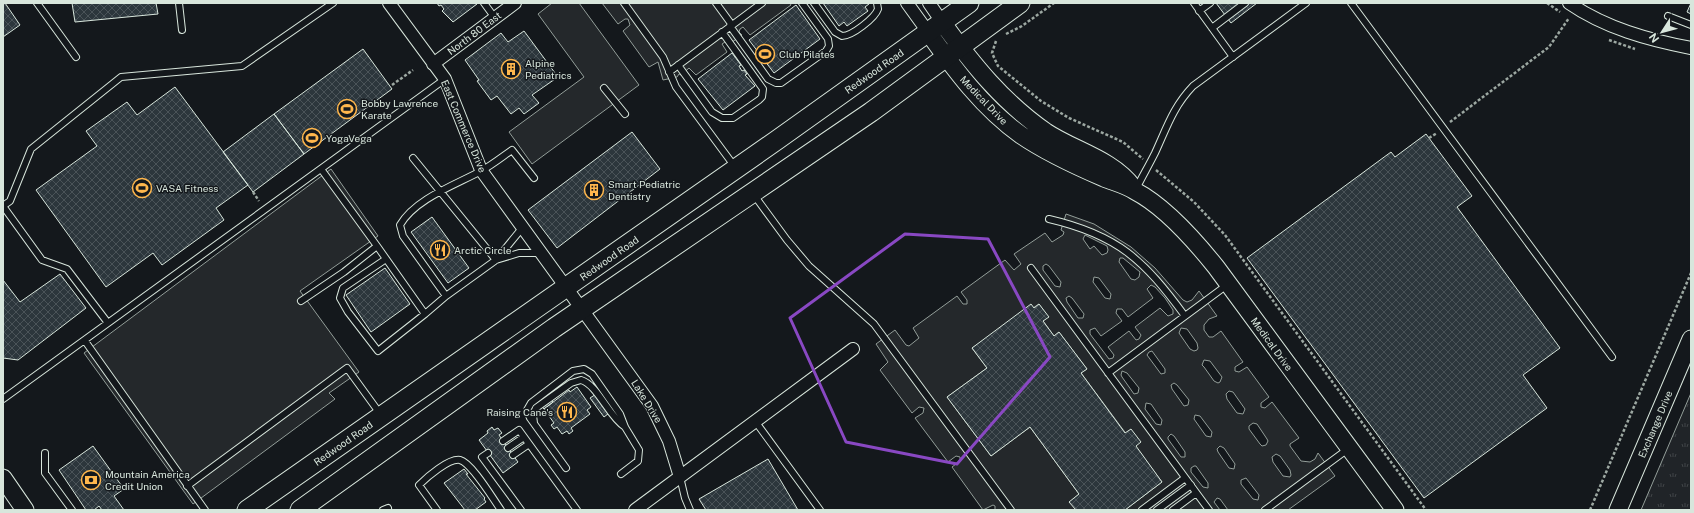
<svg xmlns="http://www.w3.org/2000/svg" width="1694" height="513" font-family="'Public Sans',sans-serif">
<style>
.grass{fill:url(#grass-tufts);stroke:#939e99}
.parking{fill:#24282b;stroke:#939e99;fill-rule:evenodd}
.building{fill:url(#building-cross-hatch);stroke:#d8e6dc}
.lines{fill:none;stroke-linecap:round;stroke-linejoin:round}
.lane-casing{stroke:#d8e6dc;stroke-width:8}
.street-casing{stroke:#d8e6dc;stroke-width:14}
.secondary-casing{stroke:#d8e6dc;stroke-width:19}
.primary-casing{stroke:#d8e6dc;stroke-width:21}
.path{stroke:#9da8a2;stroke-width:2.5;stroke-dasharray:3 2;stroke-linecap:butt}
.lane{stroke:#14181c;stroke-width:6}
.street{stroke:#14181c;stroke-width:12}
.secondary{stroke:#14181c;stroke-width:17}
.primary{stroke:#14181c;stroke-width:19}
.marked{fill:none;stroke:#8948c3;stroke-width:3;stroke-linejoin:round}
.labels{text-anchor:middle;stroke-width:3;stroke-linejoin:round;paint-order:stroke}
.street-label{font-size:10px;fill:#d8e6dc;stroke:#14181c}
.poi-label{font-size:10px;fill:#d8e6dc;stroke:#14181c;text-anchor:start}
</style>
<defs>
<pattern id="grass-tufts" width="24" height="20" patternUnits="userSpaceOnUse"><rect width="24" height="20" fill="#202428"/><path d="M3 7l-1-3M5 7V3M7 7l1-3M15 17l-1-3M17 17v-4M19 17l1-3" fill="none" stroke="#404447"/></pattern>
<pattern id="building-cross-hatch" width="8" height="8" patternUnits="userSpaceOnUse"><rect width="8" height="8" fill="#2c363c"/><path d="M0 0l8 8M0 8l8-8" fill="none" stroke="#4a5358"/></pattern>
</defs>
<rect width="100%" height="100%" fill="#14181c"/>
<path class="grass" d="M1691 393V510H1641Z"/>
<path class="parking" d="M552 3H579L639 85 532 164 509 132 584 77 538 14Z
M602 3H790L791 5 750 35 743 27 740 29 739 32 742 35 728 45 725 42 722 44 727 52 696 75 689 68 681 75 679 74 677 77 663 80 658 62 649 67 623 31 630 25 628 19H625L618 24Z
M331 169 378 236 300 291 359 372 329 393 335 399 193 504 84 353Z
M1066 214 1094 224 1131 247 1155 268 1183 300 1187 302 1192 300 1199 291 1217 316 1209 319 1204 325V330L1209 337H1213L1221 331 1243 362 1235 367V371L1239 372 1247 367 1269 397 1261 403V407L1265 408 1272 402 1299 438 1290 444V446L1301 461 1310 462 1315 459 1318 453 1335 476 1288 510H1228L1220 499 1217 498 1214 502 1220 510H1125L1162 482 1081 373 1087 369 1059 332 1054 336 1043 321 1048 317 1039 304 972 348 987 368 947 397 991 456 1030 427 1079 494 1070 502 1076 510H995V506L993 505 983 510 952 467 960 461V457L956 456 948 462 915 418 923 413 924 408 919 407 912 413 880 370 888 362 876 344 895 330 906 345 909 346 919 338 913 328 957 296 963 304H967V300L961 292 1005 260 1014 270 1021 264 1014 254 1045 233 1052 242 1063 235 1064 232 1061 230ZM1085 235 1107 246 1108 250 1107 253 1102 255 1094 246 1090 249 1083 239ZM1120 258H1123L1140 272 1139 277 1135 280 1131 279 1119 262ZM1046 264 1049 266 1061 282 1060 287 1055 286 1043 270V266ZM1094 277 1099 278 1111 294 1110 299 1105 298 1093 282ZM1151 285 1155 287 1165 298 1173 310V314L1168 316 1160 308 1135 327 1141 335 1139 339 1136 340 1129 331 1108 347 1114 355 1113 358 1109 359 1090 334V330L1095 328 1101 336 1122 321 1116 313 1117 309H1122L1128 317 1153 298 1147 289ZM1069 296 1072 298 1084 314 1083 318H1078L1067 302 1066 298ZM1181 328 1187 329 1197 343 1198 348 1197 350 1194 351 1190 349 1181 336 1179 333ZM1152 351 1165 369V373L1161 374 1147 355 1149 352ZM1204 360 1210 361 1222 377 1220 382 1218 383 1214 381 1204 367 1202 365ZM1122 371 1127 373 1139 388 1138 393 1134 394 1122 377 1121 375ZM1174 383 1177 385 1189 400 1188 405 1184 406 1172 389 1171 385ZM1229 391 1233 392 1245 409 1243 414 1237 413 1227 399 1226 394ZM1146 403 1151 404 1162 420 1161 425 1156 424 1145 409ZM1195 415 1200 416 1212 432 1211 437 1206 436 1194 419ZM1253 423 1257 424 1267 439 1268 441 1266 445 1262 446 1260 444 1249 429V426ZM1171 434 1174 436 1185 452V457H1181L1168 439V437ZM1220 446 1224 448 1235 464 1234 469 1229 468 1218 452 1217 449ZM1276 454 1280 456 1290 470 1291 475 1290 477 1283 476 1273 462 1272 457ZM1194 466H1196L1208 483V488L1203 487 1191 472V468ZM1246 478 1259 495 1258 500 1253 499 1241 484V480Z"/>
<path class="building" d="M3 3H5L20 25 3 37Z
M72 3H156L158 14 75 22Z
M437 3H476L477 4 453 22 442 11 444 9 441 5 439 6Z
M823 3H869V4L865 7 868 11 847 26 844 22 839 26Z
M1216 3H1257L1231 23Z
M1691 3V14L1687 12Z
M796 5 820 39 774 73 749 40Z
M524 31 558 77 532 95 539 103 524 114 519 108 511 114 497 96 491 100 477 81 479 80 465 60 501 33 508 42Z
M363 49 392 89 304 154 274 114Z
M732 53 741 65 739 66 742 71 744 70 747 74 745 75 755 86 723 110 698 79Z
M175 87 248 185 216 208 224 220 162 265 153 253 106 287 36 190 97 146 86 131 127 102 137 115Z
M274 114 304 154 253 192 223 152Z
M632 132 660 169 557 248 528 210Z
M1426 134 1472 196 1457 207 1560 348 1523 375 1547 408 1424 498 1247 258 1391 152 1395 157Z
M432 217 469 268 448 283 411 232Z
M385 268 410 304 371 332 346 295Z
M60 274 86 308 18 360 3 358V280L20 302Z
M1031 304 1034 308 1039 304 1049 317 1043 321 1054 336 1059 332 1087 369 1081 373 1125 433 1131 429 1141 442 1136 446 1162 482 1125 510H1076L1069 502 1079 494 1030 427 991 456 947 397 987 368 972 348Z
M577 387 591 407 587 410 590 414 571 428 573 431 569 434 567 431 562 434 557 427 554 429 551 425 554 423 544 409 569 390 570 392Z
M604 389 617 407 604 417 590 398Z
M545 391 553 402 544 409 535 398Z
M492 427 494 430 498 428 502 433 499 435 518 462 503 473 479 440 488 433 487 431Z
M93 446 124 489 114 496 124 510H102L99 506 94 510H86L59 470Z
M768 459 798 510H706L699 499Z
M464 469 468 474H466L485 498 484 499 486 502 475 510H465L444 483Z"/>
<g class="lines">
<g class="lane-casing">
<path id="lane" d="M37 3 76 57
M179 3 182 30
M484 3 495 18
M624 3 663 57 676 87 735 167
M716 3 732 25
M814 3 835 32 842 36C852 36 875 18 878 9L877 3
M1194 3 1233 57
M1351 3 1612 357
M1199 11 1210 3
M1668 16 1691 25
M730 26 768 79 776 83H781L826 51 829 46 828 39 802 3
M1212 28 1245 3
M678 65 712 112 722 118H733L759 100 762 97 763 89 722 32
M669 72 762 3
M604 88 625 114
M413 158 496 260
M1136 189C1142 177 1149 165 1155 153 1167 127 1173 107 1193 86L1306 3
M754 195 787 240 809 266 874 324 1011 510
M3 206 10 201 31 149 121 77 242 66 333 3
M3 206 42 260 67 269 108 323
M1049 219C1118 235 1144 260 1185 316
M377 246 425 314 446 296 496 260 519 253H541
M386 259 343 288 340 298 348 312 378 351 425 314
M496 260 523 227
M1031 268 1209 510
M446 296 403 236 400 225C415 199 455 185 481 171 492 165 502 157 512 150L534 178
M301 301 344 272 377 246 321 169
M85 341 205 510
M1108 373 1227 285
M3 399 445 79
M755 421 820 510
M534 423 533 415 536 408 571 383 581 380C598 385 608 416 625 427
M503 441 519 430 577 510
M508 448 524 437
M45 453V473L72 510
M488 453 482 457 521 510
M513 455 529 444
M566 468 530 418 527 410 531 403 573 371 584 369 592 374 620 414 625 427 639 450 638 461 621 474
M680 477 685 498 690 510
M187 486 347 368 381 415
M383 510 388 508
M437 510 419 485C427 477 449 458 460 460 472 463 493 499 501 510
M1142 510 1185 478
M1157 510 1191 485
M1173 510 1196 493
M1265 510 1348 449"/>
</g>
<g class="street-casing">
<path id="street" d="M389 3 445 79 481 170 652 406 669 441 680 477
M907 3 928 32
M929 3 942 22
M1569 3C1605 28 1649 40 1691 48
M433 64 515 3
M635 510 853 349"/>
</g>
<g class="secondary-casing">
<path id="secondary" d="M942 22C973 65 1003 102 1046 132 1075 151 1112 159 1133 187
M928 32C955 70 983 108 1021 135 1047 153 1076 166 1104 178 1114 182 1126 185 1135 191 1164 206 1196 242 1216 267L1395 510
M3 478 25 510
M1618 510 1691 339"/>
</g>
<g class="primary-casing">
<path id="primary" d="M247 510 777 140 969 3
M300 510 554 328 871 112 1020 3"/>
</g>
<path class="path" d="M1547 3 1560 12
M1006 34 1022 26 1054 3
M1609 40 1635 49
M996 41 992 53 998 66 1041 101 1069 118 1123 142 1143 159
M392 85 413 70
M1450 122 1549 47 1569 18
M1429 138 1437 133
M1156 170 1194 202 1225 235 1426 510
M253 192 259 201
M1590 510 1691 273"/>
<use href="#lane" class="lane"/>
<use href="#street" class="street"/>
<use href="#secondary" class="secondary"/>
<use href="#primary" class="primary"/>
</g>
<path class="marked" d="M905 234 988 239 1050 357 957 464 846 442 790 318Z"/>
<defs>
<g id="stadium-ring" transform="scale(1)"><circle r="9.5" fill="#14181c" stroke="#ffb74d" stroke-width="1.5"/><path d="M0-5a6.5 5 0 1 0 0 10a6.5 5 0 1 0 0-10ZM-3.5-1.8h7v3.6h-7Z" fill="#ffb74d"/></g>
<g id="building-ring" transform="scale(1)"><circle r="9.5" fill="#14181c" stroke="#ffb74d" stroke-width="1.5"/><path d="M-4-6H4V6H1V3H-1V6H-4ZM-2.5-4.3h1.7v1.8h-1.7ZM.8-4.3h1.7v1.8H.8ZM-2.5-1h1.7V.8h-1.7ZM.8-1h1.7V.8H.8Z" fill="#ffb74d"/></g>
<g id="restaurant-ring" transform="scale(1)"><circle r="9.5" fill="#14181c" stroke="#ffb74d" stroke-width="1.5"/><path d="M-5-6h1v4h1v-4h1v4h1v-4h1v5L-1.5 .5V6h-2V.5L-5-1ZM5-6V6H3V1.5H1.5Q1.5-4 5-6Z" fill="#ffb74d"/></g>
<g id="bank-ring" transform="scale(1)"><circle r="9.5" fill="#14181c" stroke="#ffb74d" stroke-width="1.5"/><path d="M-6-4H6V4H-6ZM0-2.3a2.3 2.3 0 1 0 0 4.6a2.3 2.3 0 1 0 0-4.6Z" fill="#ffb74d"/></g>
</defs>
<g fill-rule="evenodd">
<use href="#stadium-ring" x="765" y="54"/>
<use href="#building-ring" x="511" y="69"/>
<use href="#stadium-ring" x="347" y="109"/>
<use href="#stadium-ring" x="312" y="138"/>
<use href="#stadium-ring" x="142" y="188"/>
<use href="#building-ring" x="594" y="190"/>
<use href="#restaurant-ring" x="440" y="250"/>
<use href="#restaurant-ring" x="567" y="412"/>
<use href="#bank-ring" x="91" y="480"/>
</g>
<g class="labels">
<g class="street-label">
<text transform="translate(474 33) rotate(-37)" y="4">North 80 East</text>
<text transform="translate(874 71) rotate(-35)" y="4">Redwood Road</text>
<text transform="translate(984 100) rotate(46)" y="4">Medical Drive</text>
<text transform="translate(464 126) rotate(67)" y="4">East Commerce Drive</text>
<text transform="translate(609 258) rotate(-35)" y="4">Redwood Road</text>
<text transform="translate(1272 344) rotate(54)" y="4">Medical Drive</text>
<text transform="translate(647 401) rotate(58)" y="4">Lake Drive</text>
<text transform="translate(1655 424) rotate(-67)" y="4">Exchange Drive</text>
<text transform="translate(343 443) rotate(-35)" y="4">Redwood Road</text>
</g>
<g class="poi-label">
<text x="779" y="58">Club Pilates</text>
<text x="525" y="67">Alpine<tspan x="525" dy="12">Pediatrics</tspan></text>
<text x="361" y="107">Bobby Lawrence<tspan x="361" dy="12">Karate</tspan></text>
<text x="326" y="142">YogaVega</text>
<text x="608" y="188">Smart Pediatric<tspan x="608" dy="12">Dentistry</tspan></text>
<text x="156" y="192">VASA Fitness</text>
<text x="454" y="254">Arctic Circle</text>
<text x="553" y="416" text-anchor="end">Raising Cane's</text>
<text x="105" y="478">Mountain America<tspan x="105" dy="12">Credit Union</tspan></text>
</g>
</g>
<rect width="1694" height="513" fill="none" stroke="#d8e6dc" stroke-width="8"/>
<g transform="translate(1662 32) rotate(234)" stroke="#14181c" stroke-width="3" paint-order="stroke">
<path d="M0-3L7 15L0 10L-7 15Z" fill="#d8e6dc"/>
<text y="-6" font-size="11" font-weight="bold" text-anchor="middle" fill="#d8e6dc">N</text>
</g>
</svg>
